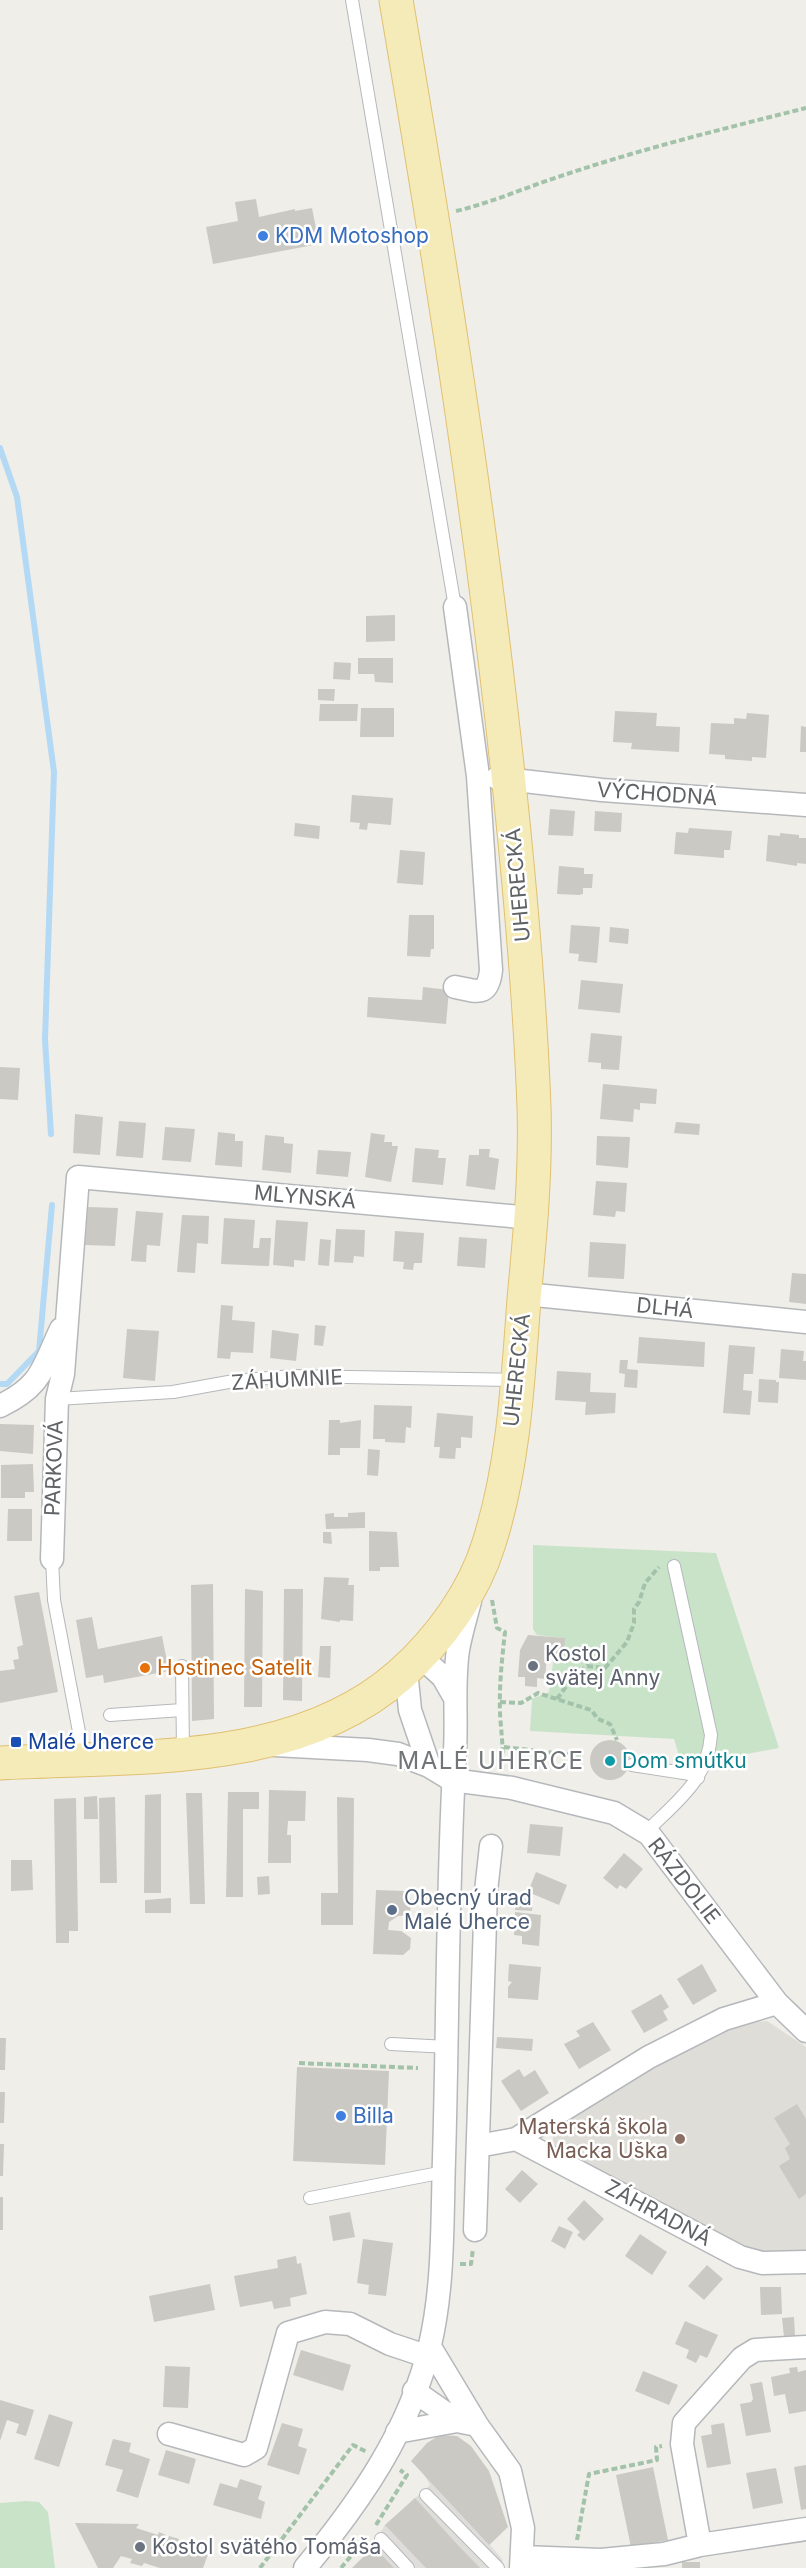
<svg xmlns="http://www.w3.org/2000/svg" width="806" height="2568" font-family="Inter,sans-serif">
<style>
.industrial{fill:#dfddda}
.education{fill:#dfddd7}
.green{fill:#c9e3c9}
.lines{fill:none;stroke-linecap:round;stroke-linejoin:round}
.stream{stroke:#b4d9f5;stroke-width:6}
.building{fill:#cbc9c4}
.service-casing{stroke:#b5b8bb;stroke-width:14}
.minor-casing{stroke:#b5b8bb;stroke-width:25}
.primary-casing{stroke:#e0c071;stroke-width:35}
.path{stroke:#a2c2aa;stroke-width:4;stroke-dasharray:6 3;stroke-linecap:butt}
.service{stroke:#fff;stroke-width:12}
.minor{stroke:#fff;stroke-width:22}
.primary{stroke:#f5ebb8;stroke-width:33}
.shop-dot{fill:#3f7fe0;stroke:#fff;stroke-width:2}
.worship-dot{fill:#6b7280;stroke:#fff;stroke-width:2}
.food-dot{fill:#e8710a;stroke:#fff;stroke-width:2}
.transit-dot{fill:#1a4fb4;stroke:#fff;stroke-width:2}
.culture-dot{fill:#0f9aa8;stroke:#fff;stroke-width:2}
.service-dot{fill:#5c6f8a;stroke:#fff;stroke-width:2}
.education-dot{fill:#8d6e63;stroke:#fff;stroke-width:2}
.labels{text-anchor:middle;stroke-width:5;stroke-linejoin:round;paint-order:stroke}
.shop-label{font-size:21px;fill:#366cbe;stroke:#fff;text-anchor:start}
.street-label{font-size:21px;fill:#606366;stroke:#fff}
.worship-label{font-size:21px;fill:#5b616d;stroke:#fff;text-anchor:start}
.food-label{font-size:21px;fill:#c56008;stroke:#fff;text-anchor:start}
.transit-label{font-size:21px;fill:#164399;stroke:#fff;text-anchor:start}
.culture-label{font-size:21px;fill:#0d838f;stroke:#fff;text-anchor:start}
.service-label{font-size:21px;fill:#4e5e75;stroke:#fff;text-anchor:start}
.education-label{font-size:21px;fill:#785e54;stroke:#fff;text-anchor:end}
.quarter-label{font-size:24px;letter-spacing:1.5px;fill:#717578;stroke:#fff}
</style>
<rect width="100%" height="100%" fill="#f0eee9"/>
<path class="industrial" d="M425 2476 503 2531 490 2545 502 2559 504 2568H352L374 2547 373 2545 385 2525 430 2485Z"/>
<path class="education" d="M767 2021 806 2047V2253L780 2255 757 2251 740 2244 553 2147V2131L691 2046 729 2025Z"/>
<path class="green" d="M533 1545 716 1553 779 1748 682 1766 674 1739 530 1731 532 1699 549 1692 554 1655 562 1638 537 1635 533 1629Z
M26 2501 39 2502 48 2512 55 2568H0V2503Z"/>
<g class="lines">
<path class="stream" d="M0 448 17 497 54 772 45 1040 51 1134
M0 1384H7L39 1351 52 1205"/>
</g>
<path class="building" d="M256 199 259 217 295 209V211L312 208 319 244 213 264 206 227 238 221 235 202Z
M395 615V641L366 642V616Z
M358 658H393V683L375 682 374 674H358Z
M334 662 351 663 350 680 333 679Z
M318 689H335L334 701 318 700Z
M320 704H358L357 721H319Z
M361 708H394V737H360Z
M615 711 657 713 656 726 680 727 679 752 631 749 632 743 613 742Z
M747 713 769 715 766 758 752 757V761L725 759V755L709 754 711 723 734 724V718L746 719Z
M801 726 806 727V752H800Z
M352 795 393 798 391 825 368 823 367 830 359 829 360 823 350 822Z
M550 809 575 811 573 836 548 835Z
M595 811 622 813 621 832 594 831Z
M295 823 320 826 319 839 294 836Z
M689 828 732 831 730 850H724V858L674 854 676 832 688 833Z
M780 833 799 835V838H806V864L797 863V866L766 861 768 835 780 836Z
M400 850 425 852 423 885 397 883Z
M559 866 584 868V874H593L592 888H583V894L579 895 557 894Z
M409 915H434V949H431L430 957 407 956Z
M571 925 600 927 597 963 578 961 579 954 569 953Z
M610 927 629 929 628 944 609 942Z
M581 980 623 984 620 1013 578 1009Z
M423 987 449 990 446 1024 367 1017 368 997 422 1000Z
M591 1033 622 1036 619 1070 601 1069V1063L588 1062Z
M0 1067 20 1068 18 1100 0 1099Z
M603 1084 657 1089 656 1104 640 1103V1110L634 1109 633 1122 600 1119Z
M75 1114 103 1117 100 1155 73 1153Z
M119 1121 146 1123 143 1158 116 1156Z
M676 1122 700 1124 699 1135 674 1133Z
M165 1127 195 1129 191 1162 162 1160Z
M218 1132 235 1134V1141H243L242 1167 215 1165Z
M371 1133 385 1135 384 1142H392V1146H398L391 1182 365 1177Z
M265 1135 284 1137V1143L293 1144 291 1173 262 1170Z
M597 1136 630 1137 628 1168 596 1165Z
M415 1148 439 1150 438 1158H446L443 1185 412 1182Z
M479 1149H490L489 1157 499 1159 495 1190 466 1186 469 1155H479Z
M318 1150 351 1152 348 1177 316 1174Z
M596 1181 627 1183 625 1212 616 1211 615 1217 593 1215Z
M88 1207 118 1208 115 1246 85 1245Z
M136 1211 163 1213 160 1246 147 1245 146 1262 131 1261Z
M182 1215 209 1216 208 1244 197 1243 195 1273 177 1272Z
M224 1218 255 1220 253 1248H259L260 1238H271L269 1266 221 1264Z
M276 1220 308 1222 305 1261 294 1260V1267L273 1265Z
M336 1229 365 1230 364 1257 354 1256 353 1263 334 1262Z
M395 1231 424 1233 422 1263H414L413 1270 403 1269 404 1262 393 1261Z
M459 1237 487 1239 485 1268 457 1266Z
M320 1239 331 1240 329 1266 318 1265Z
M590 1242 626 1244 624 1279 588 1277Z
M792 1273 806 1274V1304L789 1302Z
M221 1305 233 1306 232 1320 255 1322 253 1353 231 1352 230 1359 217 1358Z
M315 1325 326 1326 323 1346 314 1345Z
M127 1329 159 1331 155 1381 123 1378Z
M272 1330 299 1334 296 1361 270 1358Z
M639 1337 705 1342 704 1367 637 1363Z
M729 1345 755 1347 753 1374H744L743 1390 752 1391 750 1415 723 1413Z
M781 1349 804 1351 803 1361H806V1380L779 1378Z
M620 1360H628L627 1369 638 1370 637 1388 624 1387 625 1374 619 1373Z
M557 1371 591 1373 590 1392 616 1393 615 1413 585 1415 586 1402 555 1400Z
M759 1379 776 1380V1382H779L778 1403 758 1402Z
M374 1405 412 1406 411 1428 406 1427 405 1443 385 1442V1439H373Z
M437 1413 473 1416 472 1438 461 1437V1448H456L455 1459 439 1458 440 1447H434Z
M329 1420H340V1423L361 1420 360 1448H340V1455H328Z
M0 1424 34 1425 33 1454 0 1451Z
M368 1449 380 1450 378 1476 367 1475Z
M33 1464 34 1492H25V1498H1V1465Z
M8 1509H32V1541H7Z
M365 1512V1528L326 1529 325 1514 334 1513V1517H348V1513Z
M369 1531 397 1532 399 1567H380V1571H369Z
M323 1532H331L332 1544 323 1543Z
M324 1577 349 1578 348 1585H354L353 1621 340 1620V1622L321 1619Z
M213 1584 214 1719 192 1721 191 1585Z
M245 1589 263 1591 262 1707H244Z
M284 1589H303L302 1701 283 1700Z
M39 1592 58 1692 0 1703V1671L15 1669 13 1660 19 1659 17 1647 23 1645 14 1596Z
M92 1617 98 1649 162 1636 169 1671 104 1683 103 1675 86 1678 76 1620Z
M528 1635 565 1638 564 1656 547 1655 545 1679 537 1678V1687L525 1686V1677H518L520 1650Z
M320 1646H331L330 1678 318 1677Z
M590 1760a20 20 0 1 1 40 0a20 20 0 1 1-40 0Z
M269 1790 306 1791 305 1821H288L287 1835H291V1863H268Z
M228 1792H259V1809H243V1897H226Z
M186 1793H202L205 1904H190Z
M161 1794V1893H144L145 1795Z
M97 1796 98 1819H84V1797Z
M115 1797 117 1883H100L99 1798Z
M337 1797 354 1798 353 1925H321V1893H338Z
M76 1798 78 1931H69V1943H56L54 1799Z
M530 1824 563 1827 560 1856 527 1853Z
M624 1853 643 1869 626 1889 620 1885 617 1889 603 1878Z
M11 1860H32L33 1890 11 1891Z
M536 1872 567 1885 559 1905 528 1892Z
M269 1876 270 1894 258 1895 257 1877Z
M376 1890 405 1891 411 1900 410 1915 398 1916 389 1922 388 1930 401 1931 411 1938 410 1949 403 1955 373 1954Z
M171 1898V1913H145V1900Z
M516 1898 533 1900 532 1911 515 1910Z
M515 1912 541 1915 539 1946 522 1944V1936L514 1935Z
M509 1964 541 1967 538 2000 508 1998V1987L512 1982 508 1981Z
M702 1964 717 1991 693 2005 677 1979Z
M661 1994 669 2007 663 2011 668 2020 644 2033 631 2011Z
M593 2022 611 2050 579 2069 564 2044 580 2036 576 2031Z
M497 2037 533 2039 532 2051 496 2048Z
M0 2038H6L5 2070H0Z
M297 2067 389 2071 385 2165 293 2161Z
M519 2069 524 2077 535 2070 549 2093 521 2111 501 2081Z
M0 2092H5L4 2123H0Z
M797 2104 806 2119V2194L799 2199 779 2166 790 2159 785 2148 790 2144 774 2118Z
M0 2144H4L3 2176H0Z
M522 2170 538 2184 520 2203 505 2189Z
M0 2197H3V2230H0Z
M584 2200 604 2219 584 2241 577 2235 580 2232 567 2219Z
M350 2212 355 2237 333 2241 329 2216Z
M559 2226 573 2232 565 2249 551 2241Z
M640 2234 667 2252 652 2275 625 2256Z
M363 2239 393 2243 386 2296 368 2294 369 2285 357 2283Z
M296 2256 297 2264 301 2263 307 2294 290 2298 291 2306 274 2309 272 2301 240 2307 234 2276 278 2268 277 2260Z
M707 2265 723 2279 704 2300 688 2286Z
M210 2284 215 2310 154 2322 149 2296Z
M760 2287H781L782 2314 761 2315Z
M794 2317 795 2336 784 2337 782 2318Z
M685 2321 718 2335 707 2358 700 2355 696 2363 686 2358 689 2350 675 2344Z
M301 2350 351 2365 343 2391 293 2375Z
M165 2366 190 2367 188 2408 163 2407Z
M797 2367 798 2372 806 2370V2411L789 2414 785 2394 774 2396 771 2377 790 2373 789 2368Z
M643 2371 678 2385 669 2405 635 2391Z
M762 2382 771 2432 746 2436 740 2404 751 2402 753 2399 750 2384Z
M0 2400 34 2410 26 2436 16 2433 19 2424 7 2420 0 2441Z
M49 2414 73 2422 59 2467 34 2459Z
M282 2423 303 2429 298 2446 307 2449 299 2475 267 2465Z
M724 2423 731 2464 707 2468 701 2436 712 2434 711 2425Z
M440 2435 457 2436 471 2446 489 2471 508 2527 489 2545 411 2461 427 2443Z
M113 2439 131 2443 129 2452 150 2459 138 2498 116 2491 123 2470 105 2465Z
M166 2450 196 2459 189 2484 158 2475Z
M806 2465V2509L801 2510 794 2467Z
M653 2467 668 2540 631 2547 616 2475Z
M776 2468 783 2503 753 2509 746 2473Z
M240 2479 262 2486 258 2499 265 2502 261 2519 213 2505 220 2483 237 2488Z
M415 2498 455 2542 480 2568H426L385 2525Z
M75 2523 139 2524 136 2528 158 2535 159 2532 166 2535 165 2538 168 2539 169 2536 179 2539 177 2542 209 2552 203 2568H160L144 2563 142 2566 130 2563 132 2559 121 2556 113 2568H98Z
M374 2547 394 2568H352L359 2561Z
M682 2562H700V2568H682Z"/>
<g class="lines">
<g class="service-casing">
<path id="service" d="M352 0 455 607
M57 1399 173 1392 234 1381 293 1376 517 1380
M52 1559 54 1600 84 1758
M182 1666 183 1752
M110 1715 182 1710
M632 1765 690 1774 698 1778
M646 1832C676 1802 708 1780 711 1735L674 1566
M391 2044 448 2047
M310 2198 444 2172
M426 2495 498 2568
M381 2539 408 2568"/>
</g>
<g class="minor-casing">
<path id="minor" d="M455 607 478 776 491 970C488 998 477 991 455 987
M497 778 602 790 806 805
M525 1294 806 1322
M0 1406C42 1386 42 1369 61 1329
M52 1559 57 1399 63 1374 78 1177 532 1218
M419 1655 443 1677 455 1698
M406 1670 410 1710 429 1766
M275 1745 368 1750 398 1754 429 1766 452 1780 512 1788 614 1813 649 1834 777 2003 806 2031
M516 2139 740 2257 762 2263 806 2262
M478 2146 516 2139 649 2057 724 2019 777 2003
M475 2230 486 1891 491 1846
M430 2347 477 2425 510 2471 523 2528 521 2568
M414 2391 457 2421 477 2425
M397 2432 457 2421
M169 2434 244 2455 256 2448 288 2333 325 2322 350 2324 390 2344 426 2356
M700 2545 682 2444 684 2423 742 2358 755 2350 806 2347
M522 2557 601 2560 664 2554 700 2545 806 2529
M305 2568C360 2502 410 2430 430 2345 444 2285 442 2221 444 2159 448 2023 447 1887 455 1751 457 1717 453 1683 458 1650 461 1633 466 1617 470 1601"/>
</g>
<g class="primary-casing">
<path id="primary" d="M0 1763C133 1755 293 1769 400 1675 439 1640 474 1593 489 1543 514 1465 518 1380 524 1299 530 1235 536 1171 534 1107 529 975 516 842 501 711 474 473 436 236 396 0"/>
</g>
<path class="path" d="M456 211C490 203 522 189 555 178 637 150 722 129 806 108
M492 1600 497 1628 505 1632C502 1659 499 1686 500 1713 501 1732 504 1749 502 1769
M557 1699 573 1677 587 1666 605 1668 627 1642 634 1623V1609L639 1602 645 1583 659 1567
M500 1702 521 1703 538 1693 591 1710 598 1719 610 1724 617 1740
M504 1747 581 1756
M299 2063 418 2068
M460 2264H471L473 2249
M376 2525 407 2475 400 2470
M577 2540 589 2474 657 2460 656 2447 662 2446
M260 2568 353 2445 367 2452
M341 2568 366 2538"/>
<use href="#service" class="service"/>
<use href="#minor" class="minor"/>
<use href="#primary" class="primary"/>
</g>
<g class="shop-dot">
<circle cx="263" cy="236" r="6"/>
<circle cx="341" cy="2116" r="6"/>
</g>
<g class="worship-dot">
<circle cx="533" cy="1666" r="6"/>
<circle cx="140" cy="2547" r="6"/>
</g>
<circle class="food-dot" cx="145" cy="1668" r="6"/>
<rect class="transit-dot" x="10" y="1736" width="12" height="12" rx="3"/>
<circle class="culture-dot" cx="610" cy="1761" r="6"/>
<circle class="service-dot" cx="392" cy="1910" r="6"/>
<circle class="education-dot" cx="680" cy="2139" r="6"/>
<g class="labels">
<g class="shop-label">
<text x="275" y="243">KDM Motoshop</text>
<text x="353" y="2123">Billa</text>
</g>
<g class="street-label">
<text transform="translate(657 794) rotate(4)" y="7">VÝCHODNÁ</text>
<text transform="translate(518 885) rotate(-95)" y="7">UHERECKÁ</text>
<text transform="translate(305 1197) rotate(5)" y="7">MLYNSKÁ</text>
<text transform="translate(665 1308) rotate(6)" y="7">DLHÁ</text>
<text transform="translate(517 1370) rotate(-84)" y="7">UHERECKÁ</text>
<text transform="translate(287 1380) rotate(-3)" y="7">ZÁHUMNIE</text>
<text transform="translate(54 1468) rotate(-88)" y="7">PARKOVÁ</text>
<text transform="translate(684 1881) rotate(52)" y="7">RÁZDOLIE</text>
<text transform="translate(658 2213) rotate(28)" y="7">ZÁHRADNÁ</text>
</g>
<g class="worship-label">
<text x="545" y="1661">Kostol<tspan x="545" dy="24">svätej Anny</tspan></text>
<text x="152" y="2554">Kostol svätého Tomáša</text>
</g>
<g class="food-label">
<text x="157" y="1675">Hostinec Satelit</text>
</g>
<g class="transit-label">
<text x="28" y="1749">Malé Uherce</text>
</g>
<g class="culture-label">
<text x="622" y="1768">Dom smútku</text>
</g>
<g class="service-label">
<text x="404" y="1905">Obecný úrad<tspan x="404" dy="24">Malé Uherce</tspan></text>
</g>
<g class="education-label">
<text x="668" y="2134">Materská škola<tspan x="668" dy="24">Macka Uška</tspan></text>
</g>
<g class="quarter-label">
<text x="491" y="1769">MALÉ UHERCE</text>
</g>
</g>
</svg>
